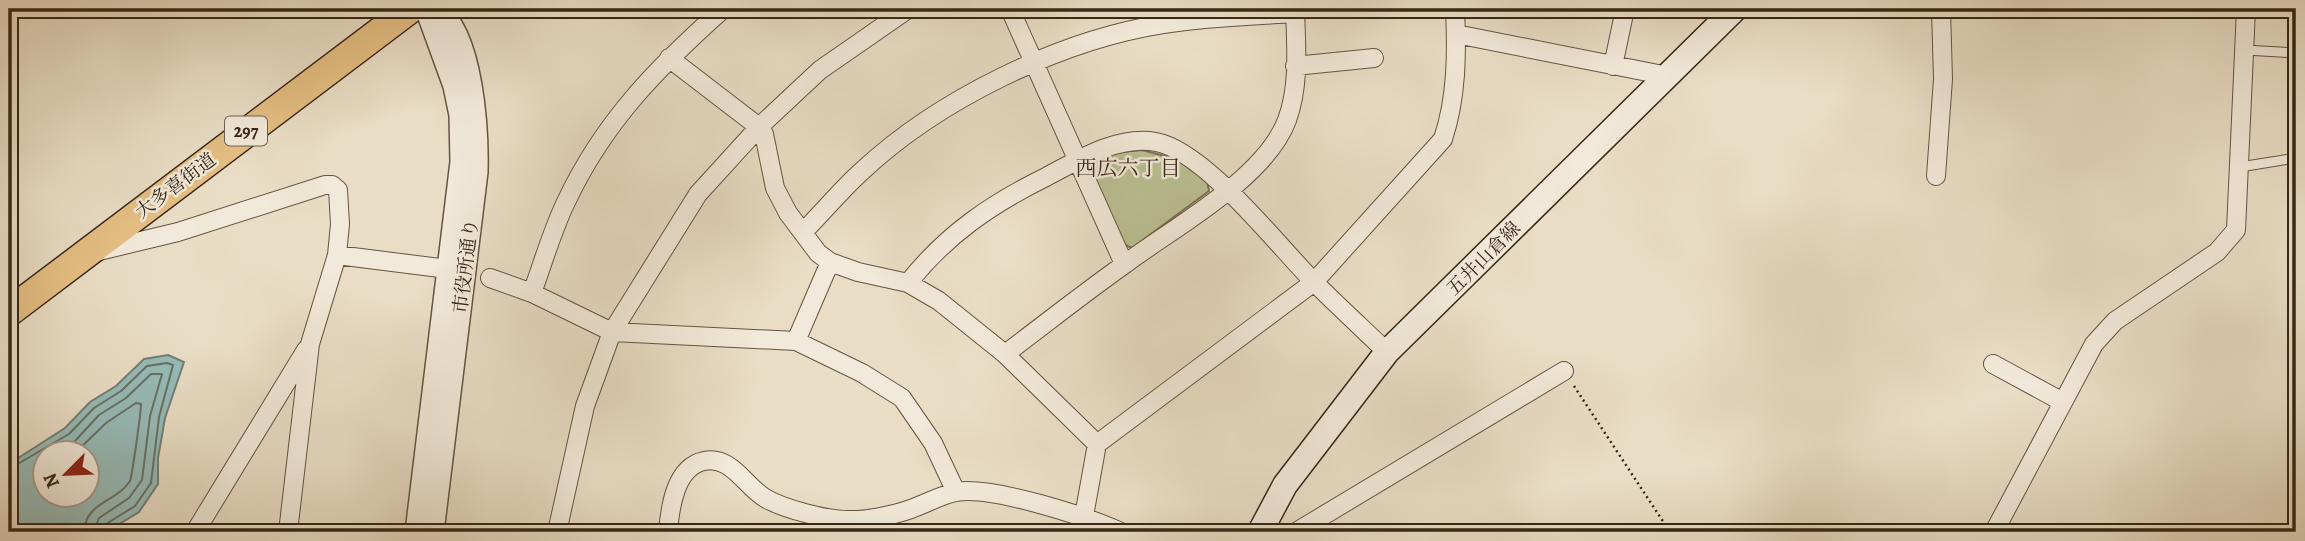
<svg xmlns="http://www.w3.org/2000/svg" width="2305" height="541" font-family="Alegreya,'Noto Serif JP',serif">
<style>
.green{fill:#bac092;stroke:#787454;stroke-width:2}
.water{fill:#97bbb7;stroke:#718077;stroke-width:2;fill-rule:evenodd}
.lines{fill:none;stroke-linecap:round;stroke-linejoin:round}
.shore{stroke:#677166;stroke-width:2}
.service-casing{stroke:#645442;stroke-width:11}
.minor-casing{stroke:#645442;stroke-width:20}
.tertiary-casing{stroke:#645442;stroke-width:24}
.secondary-casing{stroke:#372716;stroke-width:27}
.trunk-casing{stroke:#372716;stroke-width:31}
.path{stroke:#372716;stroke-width:2.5;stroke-dasharray:2 3.5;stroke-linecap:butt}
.service{stroke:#f1e9d9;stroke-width:9}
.minor{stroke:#f1e9d9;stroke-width:18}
.tertiary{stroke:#f1e9d9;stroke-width:21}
.secondary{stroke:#f1e9d9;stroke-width:24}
.trunk{stroke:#e4be82;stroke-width:28}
.labels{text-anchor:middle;stroke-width:5;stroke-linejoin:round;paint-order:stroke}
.shield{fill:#f1e9d9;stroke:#6f6150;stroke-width:2}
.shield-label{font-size:18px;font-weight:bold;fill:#372716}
.street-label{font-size:19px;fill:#372716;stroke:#f1e9d9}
.neighbourhood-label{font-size:21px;fill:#372716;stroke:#f1e9d9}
</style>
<rect width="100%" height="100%" fill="#e9ddc5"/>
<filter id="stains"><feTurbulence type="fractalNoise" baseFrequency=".00286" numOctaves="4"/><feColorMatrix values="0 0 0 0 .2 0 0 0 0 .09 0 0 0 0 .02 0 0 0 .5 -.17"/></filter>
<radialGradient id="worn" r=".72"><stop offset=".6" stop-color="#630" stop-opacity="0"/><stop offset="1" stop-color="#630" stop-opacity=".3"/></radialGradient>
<path class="green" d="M1142 150 1180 160 1207 181 1209 191 1132 248 1125 245 1090 174 1093 162 1110 153Z"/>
<path class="water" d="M168 355 184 362 165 418 158 458V484L139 512 106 532H9V464L65 428 90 402 116 386 144 359ZM46 454H88V496H46Z"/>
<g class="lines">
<path class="shore" d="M52 454 75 441 99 415 126 398 151 374H162L150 416 142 480 129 498 99 518 94 532
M74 454 106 423 136 403 141 404C141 413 132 476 130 481 117 502 85 502 84 532
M9 469 69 434 94 408 121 391 147 366 167 363 173 365 159 417 151 483 135 506 106 524 103 532"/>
<g class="service-casing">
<path id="service" d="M2245 50 2296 53
M2240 167 2296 158"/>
</g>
<g class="minor-casing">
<path id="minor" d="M1010 9 1124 264
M1456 34 1668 76
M669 58 759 127 764 134 775 188 788 213 818 253 830 262 858 272 908 283 939 301 1005 354 1097 444
M1295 66 1374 58
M1613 66 1625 9
M1936 176 1943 79 1941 9
M803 232C823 212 841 190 862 171 938 100 1060 40 1163 24 1207 17 1251 16 1295 13
M99 251 178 232 325 185H332L338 190 340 224 337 255 310 344 288 532
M337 255 448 269
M490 278 532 293 612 332 796 341 862 373 902 398 933 443 956 492
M908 283C946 235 991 204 1046 177 1078 160 1118 135 1156 142 1205 151 1278 246 1314 282 1338 306 1363 329 1387 352
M532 293C543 263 552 231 566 202 604 121 658 67 723 9
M796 341 830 262
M1005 354C1045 324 1084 293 1125 264 1174 227 1265 179 1287 120 1300 85 1296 45 1295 9
M1993 364 2061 401
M1084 516 1097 444 1314 282 1443 139C1457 97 1457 52 1455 9
M195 532 306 350
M557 532 585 406 612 332 698 194 759 127 820 70 908 9
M668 532C670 508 675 467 704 461 731 455 745 486 765 498 784 509 826 520 848 520 866 521 894 515 911 509 925 504 941 495 956 492 990 485 1088 517 1121 532
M1296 532 1564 371
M1994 532 2094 344 2115 321 2217 252 2236 230 2246 9"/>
</g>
<g class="tertiary-casing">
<path id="tertiary" d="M416 532 461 162 460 115 454 86 426 9
M433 532 477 172C478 131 473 34 437 9"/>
</g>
<g class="secondary-casing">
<path id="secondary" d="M1260 532 1285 485 1387 352 1735 9"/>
</g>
<g class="trunk-casing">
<path id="trunk" d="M9 312 410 9"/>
</g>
<path class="path" d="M1574 386 1670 532"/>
<use href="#service" class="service"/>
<use href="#minor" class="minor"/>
<use href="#tertiary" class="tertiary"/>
<use href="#secondary" class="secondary"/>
<use href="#trunk" class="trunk"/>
</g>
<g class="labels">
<rect class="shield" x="225" y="116.5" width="42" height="29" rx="5"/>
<g class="shield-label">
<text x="246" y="137">297</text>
</g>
<g class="street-label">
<text transform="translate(175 185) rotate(-37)" y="7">大多喜街道</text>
<text transform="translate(1483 258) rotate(-45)" y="7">五井山倉線</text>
<text transform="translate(465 266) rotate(-83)" y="7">市役所通り</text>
</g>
<g class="neighbourhood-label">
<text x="1128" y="175">西広六丁目</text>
</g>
</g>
<rect width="2305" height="541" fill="none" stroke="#e9ddc5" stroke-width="35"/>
<rect x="10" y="10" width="2284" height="520" fill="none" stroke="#372716" stroke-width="3.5"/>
<rect x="18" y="18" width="2270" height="506" fill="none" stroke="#372716" stroke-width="2"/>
<g transform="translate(66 474) rotate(246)"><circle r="33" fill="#f1e9d9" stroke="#a79b8b" stroke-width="2"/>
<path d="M0-5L12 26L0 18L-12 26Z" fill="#8f2418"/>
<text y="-10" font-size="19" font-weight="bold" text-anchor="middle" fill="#372716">N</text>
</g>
<rect width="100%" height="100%" filter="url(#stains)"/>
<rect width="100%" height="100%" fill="url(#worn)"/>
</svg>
